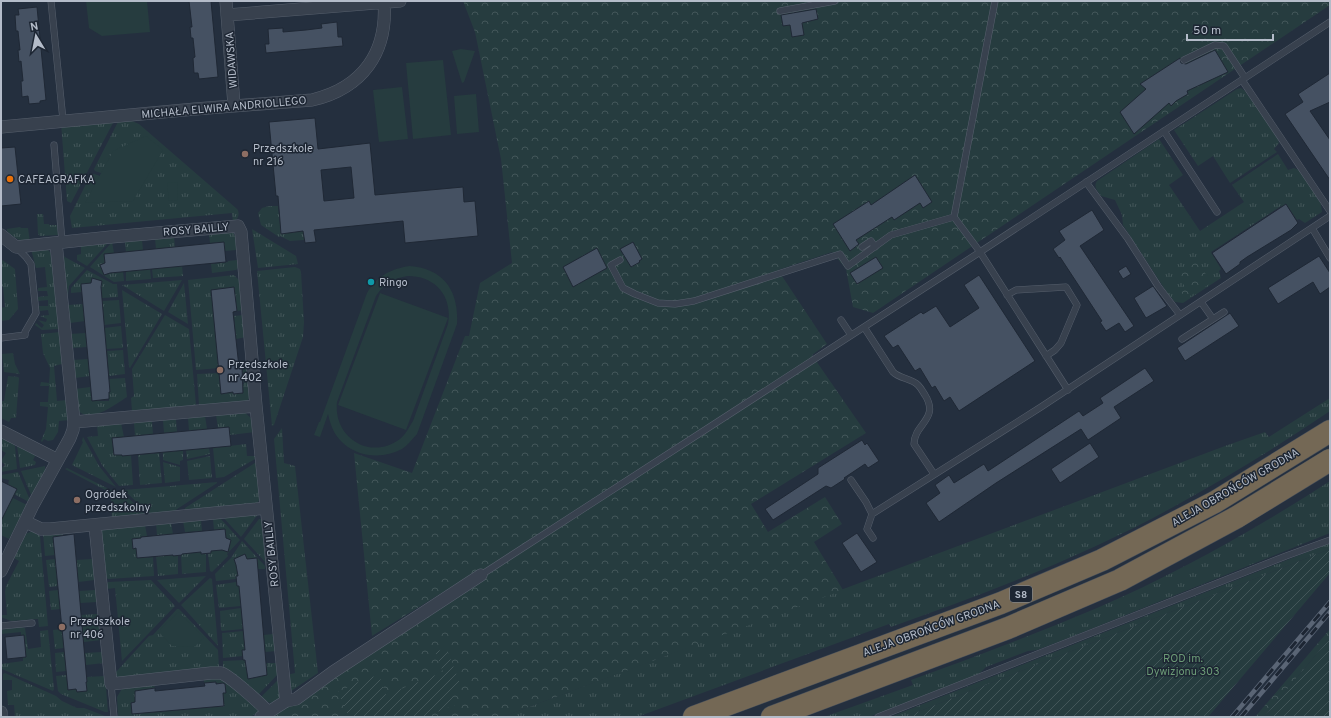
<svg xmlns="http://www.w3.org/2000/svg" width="1331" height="718" font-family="Overpass,sans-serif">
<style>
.grass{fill:url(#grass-tufts)}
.forest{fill:url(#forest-crowns)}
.park{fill:#263c3f;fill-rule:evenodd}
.garden{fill:url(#garden-furrows)}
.building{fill:#455162;stroke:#1f2835;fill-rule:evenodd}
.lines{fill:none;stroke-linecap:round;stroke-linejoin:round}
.service-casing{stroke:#565f6c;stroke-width:7}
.minor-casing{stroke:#565f6c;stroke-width:13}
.motorway-casing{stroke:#434c59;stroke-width:23}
.service{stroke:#38414e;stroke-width:6}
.minor{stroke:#38414e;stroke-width:12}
.motorway{stroke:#746855;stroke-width:22}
.rail-casing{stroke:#5a6575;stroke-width:4.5}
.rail{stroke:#1d2633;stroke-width:3;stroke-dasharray:9;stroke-linecap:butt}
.education-dot{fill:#8d6e63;stroke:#1d2633;stroke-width:1.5}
.food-dot{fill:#e8710a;stroke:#1d2633;stroke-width:1.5}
.culture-dot{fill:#0f9aa8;stroke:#1d2633;stroke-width:1.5}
.labels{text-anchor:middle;stroke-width:3;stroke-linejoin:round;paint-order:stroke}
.shield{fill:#1d2633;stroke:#878f9c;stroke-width:1}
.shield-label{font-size:10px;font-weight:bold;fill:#b4bcc9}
.street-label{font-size:11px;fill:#b4bcc9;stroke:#1d2633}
.poi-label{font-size:11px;fill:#b4bcc9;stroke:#1d2633;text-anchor:start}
.park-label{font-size:11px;fill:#6b9a76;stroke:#1d2633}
</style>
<defs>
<pattern id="grass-tufts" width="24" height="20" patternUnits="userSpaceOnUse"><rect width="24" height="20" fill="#263c3f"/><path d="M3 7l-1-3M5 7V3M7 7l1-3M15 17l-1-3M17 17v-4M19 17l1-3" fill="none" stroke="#435659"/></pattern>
<pattern id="forest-crowns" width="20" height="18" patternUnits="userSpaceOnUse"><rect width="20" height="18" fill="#263c3f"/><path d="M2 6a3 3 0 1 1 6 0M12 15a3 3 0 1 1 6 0" fill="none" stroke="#435659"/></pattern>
<pattern id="garden-furrows" width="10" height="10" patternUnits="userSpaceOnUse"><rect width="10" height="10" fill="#263c3f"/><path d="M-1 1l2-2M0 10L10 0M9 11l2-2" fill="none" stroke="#435659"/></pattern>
</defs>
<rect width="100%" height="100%" fill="#242f3e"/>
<path class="grass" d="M1241 88 1245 91 1277 136 1279 143 1274 149 1277 152 1230 183 1213 156 1198 166 1174 130 1237 89Z
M120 118 132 121 139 124 237 209C240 213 239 219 233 222L232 213 72 228 70 216 91 174H94L100 176 101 173 95 171 94 169Z
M114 121 71 203 67 201 61 123Z
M1159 139 1183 175 1169 185 1200 231 1244 202 1232 185 1278 154 1288 170 1294 168 1301 171 1321 204 1322 212 1305 223 1299 219 1297 220 1286 204 1282 207 1281 206 1211 252 1221 269 1219 271 1221 278 1183 303 1175 302 1168 294 1123 225 1122 215 1115 200 1101 196C1098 191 1093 187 1097 181Z
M269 206H278L281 233 304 231V240L290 241 280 236 279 237 261 225 258 213 262 208Z
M37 214H43L44 224H49V225H57L58 235 40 236 38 234Z
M20 227 21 228H28L30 242C19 241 14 238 7 231V229Z
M252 229 296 256 298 264 258 268Z
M233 232 237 240V249L236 250 225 251 224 242 210 243 209 234Z
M174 237 175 247 156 249 155 238Z
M142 240 143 250 126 252 125 242Z
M109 242 87 266 77 260V255L81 254V245Z
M112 242 114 253 104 254 105 263 100 265 105 275 110 273 123 271 124 281 114 282 90 267Z
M47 249 52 254 59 329 42 330 35 325 36 323 42 328 44 325 38 320 46 322 47 319 40 316 49 315 48 310 40 311 39 306H48V300L38 301V297L48 296 47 291H38V288L47 287 45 267 36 268 32 253V251Z
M63 256 85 268 69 286 68 294H66Z
M1 259 15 269 18 309 9 320 1 321V308L5 307 3 287 1 285Z
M237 260H238L239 267 236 270 212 273 211 264 228 262V261Z
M182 266 183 276 153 278 152 269Z
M295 267 300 269 301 272 304 322 303 337 274 425 272 426 257 271Z
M150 269 151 279 126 281V271Z
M87 270 113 284H117L118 297 102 298 101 287 102 281 92 278 91 283 82 292 71 293V288Z
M234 275 239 280 243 310 237 311 234 287 211 290 219 368 196 370 188 280Z
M182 280 164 311 122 285Z
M184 283 188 324 168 312Z
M122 290 162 314 130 368 129 367Z
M119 300 121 323 104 325 102 301Z
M83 304 85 321 70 323 68 305Z
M165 315 189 329 196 405 132 411 131 398 134 396 132 369Z
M244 315 246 337 236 339 234 316Z
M121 326 123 348 106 349 104 328Z
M60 332 62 364 54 366 57 401 67 400 69 420 59 421 58 432 53 440 48 441 44 439 42 442 41 441 46 429 48 407 40 406V402H48L49 386H40L41 382 49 383 50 368 43 353 41 334Z
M86 333 87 347 72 348 70 334Z
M123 350 125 374 109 376 107 351Z
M13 353 15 364 20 374 4 372 2 354Z
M88 359 90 376 75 378 73 360Z
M249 366 250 397 247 401 199 405 197 374 219 373 221 394 233 391 234 394 243 393 242 384H244L242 367Z
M8 376 18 377 19 378 16 418H11L9 422 1 418V401H4Z
M125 378 127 397C116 404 89 425 78 410L75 389 90 387 92 401H109V392L110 391 109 379Z
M1330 398V411C1280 445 1228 477 1175 506 1085 556 987 593 891 627L889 624 637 717H502L1225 446 1265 432 1269 437Z
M244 412C252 418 254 422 255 432L230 435 229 427 218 428 216 415Z
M205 416 207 429 189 431 188 418Z
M176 419 177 432 164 433 163 420Z
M150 420 152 422 153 434 135 436 134 423Z
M121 423 124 437 112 438 114 455H122V456L131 455 133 485 119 486 102 465 87 437 98 436 97 425Z
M282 428 284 463 295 466 318 673 291 691 289 690 287 675 295 673 274 439Z
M83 437 99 466 116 487 72 465 83 442 82 441Z
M5 438 13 443 15 446 17 469 1 472V469L5 465 1 461 6 453 1 450V440Z
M246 444 247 456H255V459L224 477 216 478 213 448Z
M17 445 36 454 33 460 36 462 35 465 20 468Z
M209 448 210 454 187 459 186 450Z
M183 450V460L180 461V465L163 460V452Z
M159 453 162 483 140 485 138 455Z
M210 456 212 478 189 480 187 461Z
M258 461 261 498 257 503 185 510V508Z
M163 462 180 467V481L165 483Z
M45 466V473L32 497 21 471Z
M67 468 113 491H121L145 514 112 518 111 493 65 469Z
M18 472 30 500 29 502 14 494 17 489 8 485 9 480 1 478V475Z
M1330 481V533L1071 637 1037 650 1028 651 986 667 979 674 869 717H824L913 685 911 680C973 658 1035 634 1097 608 1178 573 1256 529 1330 481Z
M217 482V483L174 511 149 514 124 490Z
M13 498 27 505 9 539 1 535V517Z
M258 514 241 537 222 516Z
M219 517 240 540 227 554 228 556 212 572 210 571 208 554 211 553V551L222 550 228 552 231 540 226 538 225 529 214 530 213 519Z
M259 519H262L268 565 244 539Z
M201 520 202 531 185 532 183 521Z
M156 523H171L173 534 157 535Z
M145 525 147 536 141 537V538L132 539 133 548H136L137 558 153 557 154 576 108 579 105 576 100 529Z
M62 531 63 535 53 537 55 555 45 556 43 533Z
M30 532H34L40 536 48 626 39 627 38 619 11 621 1 617V615H7L5 592 6 586 19 561 12 557 25 534Z
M242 541 265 566V569H258L257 558 247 559 245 554 234 559 236 565 238 576H236V579L216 581 215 574 231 558Z
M1330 543V549L905 717H890Z
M201 552V554H206V572L182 574 181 555H182V554Z
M173 555V556H178V574L158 576 156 556Z
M55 559 58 586 49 587 46 560Z
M92 559 94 560 95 580 78 582 76 560Z
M206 576 179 603 157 580Z
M210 578 212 579 218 646 181 605Z
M151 580 175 606 122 661 115 588 106 589V585L108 582Z
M236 582 237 586H239L241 606 219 608 216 585Z
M58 590 60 609 51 610 49 591Z
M95 590H97V602L80 603 79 591Z
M241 608 243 629 222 631 221 630 220 611Z
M177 609H179L218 650 219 668 121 678 116 676 115 674 116 672 149 636 153 635Z
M96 614H99L101 640 84 642 81 615Z
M21 627 25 628 28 649 41 647 40 631 48 630 54 689 53 691 2 669 1 664 23 661V657H26L24 636H21V632L1 634V630Z
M62 629 64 648 55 649 53 630Z
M243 631 245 650H243V656L223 658 222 633Z
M273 634 276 651 265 652 264 635Z
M64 652 66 671 56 672 55 653Z
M102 652 104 663 86 665 85 653Z
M245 660 248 679 267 675 266 663H276L279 673 258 695 223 669V661Z
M5 673 56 696 62 701 77 708H84L105 716 15 717 14 705H8L7 691 12 690V680H3V674Z
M66 675 68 690 76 689 77 692 86 691V682H87V677L105 676 108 712H105L61 694 58 691 56 676Z
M204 678H224L260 711 250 717H118L117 697 123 687 154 683 155 688 135 692V702L131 703 132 714 224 706 223 693H226L225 683H204Z
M280 678 281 697C271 703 271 706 261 697Z"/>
<path class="forest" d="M463 1H1330V5L873 313 853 307 846 269 832 252 778 270 827 344 812 355 866 433 751 504 768 532 825 497 842 524 814 542 843 590 502 717H267L474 573 372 636 354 453 412 473 465 336H469L480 283 512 263 501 159 475 32Z
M1198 261 1211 283 1185 299 1181 292 1185 287 1178 274Z
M1330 629V638L1264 717H1255Z"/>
<path class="park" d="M86 1H147L150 32 102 36 89 28Z
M461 49 475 51 464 82 462 83 452 51Z
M443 60 451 135 413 139 406 63Z
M402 87 408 139 379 142 373 90Z
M476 94 479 132 457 134 454 96Z
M146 136 163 150 133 201 85 203 113 151Z
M177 182 178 200 169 201 167 183Z
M410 266C444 269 459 291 457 324L417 434C412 439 408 445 402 449 382 460 354 457 339 439 333 432 330 423 328 414L320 437 314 435 319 422H320L367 293C377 276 390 269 410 266ZM408 276C435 276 453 296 448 324L413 421C409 427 406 434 400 439 371 461 333 438 337 402L376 296C384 284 393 278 408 276Z
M380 293 448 318 406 430 338 405Z
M179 612 204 638 194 647 172 646 158 631Z"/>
<path class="garden" d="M1330 549V573L1208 717H905Z
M1330 638V717H1264Z
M446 648 462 688 451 691 455 705 424 717H349L338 692 362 680 379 675 386 695 443 672 435 652Z"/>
<path class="building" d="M189 1H211L218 77 199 79 198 73H194L193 58 195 57 193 38H191L190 27H192Z
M37 7 46 100 40 101V103L29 104 28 96 22 97 21 81H23L21 61 19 62 18 50H20L18 31H16L15 15H19L18 9Z
M816 9 818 19 802 23 804 35 792 37 790 25 783 26 781 15Z
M337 22 338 37H342L343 46 266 53 265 44H269L268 29 283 28V32L306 30 322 28 321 24Z
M1215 50 1228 72 1187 91 1188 94 1176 101 1171 106 1169 103 1134 134 1120 112 1146 89 1140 84 1180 58 1181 63 1186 64Z
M1330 73V102L1310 111 1330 140V180L1285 114 1303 102 1298 94Z
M315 118 318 149 370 143 375 195 463 187 464 202 475 201 478 236 405 243 403 221 314 230 316 242 305 243 303 231 281 234 278 196H276L269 122ZM351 167 354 198 324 201 321 170Z
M15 147 21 204 1 206V148Z
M915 175 932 202 923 208 920 203 894 220 892 217 856 240 859 244 850 251 833 224 869 201 871 205Z
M1286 204 1298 223 1291 230 1247 257 1240 262V264L1226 274 1212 253Z
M1092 210 1104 230 1080 246 1134 326 1125 332 1119 323 1106 331 1100 322 1102 321 1060 257 1059 258 1053 249 1065 240 1059 231Z
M224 242 226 262 110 273 104 275 100 265 105 263 104 254Z
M633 242 642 259 639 261 640 262 631 267 620 249Z
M597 248 607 268 573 287 563 267Z
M1319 256 1330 273V287L1320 294 1313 282 1278 304 1268 288Z
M876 257 883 268 857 284 850 273Z
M1126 266 1131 274 1123 279 1118 271Z
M979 275 1035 361 959 411 950 397 944 401 935 386 932 388 920 368 915 371 898 345 893 348 884 336 921 312 923 314 936 306 950 327 979 308 964 285Z
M92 278 102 281 101 287 110 392H109V399L92 401 81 284 91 283Z
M1153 286 1167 306 1146 318 1134 298Z
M234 287 237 311 233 312 239 367H242L243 393 233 394V392L221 394 211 290Z
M1230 313 1239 326 1185 361 1177 348Z
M1145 368 1154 381 1114 407 1121 418 1088 440 1081 429 996 483 939 522 926 503 940 493 935 485 949 475 954 483 984 464 988 471 1079 411 1083 416 1103 403 1100 398Z
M229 427 231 446 122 456V455H114L112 438Z
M862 440 865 445 867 443 879 461 868 468 865 464 844 478 845 479 831 488 826 486 773 520 765 509 818 474V468Z
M1090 443 1099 457 1060 483 1051 469Z
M1 481 17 489 1 521Z
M225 529 226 538 231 540 228 552 222 550 211 551V553L201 554V552L182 554V555L173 556V555L137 558 136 548 133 549 132 539 141 538V537Z
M857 533 877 562 861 572 842 543Z
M74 534 87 682H86L87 691 77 692 76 689 68 690 53 537Z
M245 554 247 559 257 558 267 675 248 679 245 660H243L242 650H245L239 586H237L236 576H238L236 565 234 559Z
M24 635 26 657 7 659 5 637Z
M216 682V684L223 683 225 684 226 693H223L224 706 132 714 131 703 135 702V691L155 688V691L205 686 204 683Z"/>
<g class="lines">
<g class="service-casing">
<path id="service" d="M51 1 63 120
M780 11 835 1
M1184 60 1215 45 1224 46 1245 78
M1242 80 1330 211
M1164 131 1217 212
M54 145 62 242
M1086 182 1128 239 1158 286 1180 315
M954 217 995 1
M1312 228 1330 258
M862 247 871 241 875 247
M620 260 611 265 623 288 635 294 658 303 675 304 694 301 840 254 848 266 891 235 954 217 980 252 864 327 893 372C900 379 911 378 918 385 921 388 923 392 925 395 940 419 914 424 914 444L934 474
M1007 295 1016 290 1066 287 1077 305 1061 343 1055 350 1046 356
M1201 302 1213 319
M841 320 851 335
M1 338 25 335V332L36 313 31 264 26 257 17 248
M1182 339 1224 312
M1068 390 980 252 1330 22
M851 480 866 502 872 514 867 529 873 538
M872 514 1041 407 1330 216
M481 575 864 327
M1 626 32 623
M111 684 114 717
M878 717 1286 556 1330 540"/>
</g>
<g class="minor-casing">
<path id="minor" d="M226 1 234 105
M227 15 400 1
M1 127 195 109 312 100C363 88 388 52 384 1
M1 235 16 247 111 237 238 226 241 232 256 406 286 701
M74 422 256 406
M1 431 58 460
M26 522 41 529H50L266 508
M95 525 111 684 211 673C214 673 218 673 221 673 230 676 261 704 268 712
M1 571 33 505 70 438 73 430 74 422 56 243
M1 712V717
M261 717 286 701 296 699 333 672 481 575"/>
</g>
<g class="motorway-casing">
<path id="motorway" d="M694 717 1001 603 1102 560 1215 502 1330 431
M772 717 1008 628 1120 580 1237 517 1330 460"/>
</g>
<use href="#service" class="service"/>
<use href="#minor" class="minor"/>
<use href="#motorway" class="motorway"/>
<g class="rail-casing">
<path id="rail" d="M1232 717 1330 602
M1241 717 1330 612"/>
</g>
<use href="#rail" class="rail"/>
</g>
<g class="education-dot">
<circle cx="245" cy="154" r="4"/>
<circle cx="220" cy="370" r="4"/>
<circle cx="77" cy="500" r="4"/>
<circle cx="62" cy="627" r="4"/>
</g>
<circle class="food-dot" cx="10" cy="179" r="4"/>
<circle class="culture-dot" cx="371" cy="282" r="4"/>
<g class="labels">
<rect class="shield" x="1010" y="586" width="22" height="16" rx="3"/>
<g class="shield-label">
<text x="1021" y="598">S8</text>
</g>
<g class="street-label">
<text transform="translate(231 60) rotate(-94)" y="4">WIDAWSKA</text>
<text transform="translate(224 107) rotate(-5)" y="4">MICHAŁA ELWIRA ANDRIOLLEGO</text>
<text transform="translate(196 229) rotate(-5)" y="4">ROSY BAILLY</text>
<text transform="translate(1235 487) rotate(-30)" y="4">ALEJA OBROŃCÓW GRODNA</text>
<text transform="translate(271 554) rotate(-96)" y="4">ROSY BAILLY</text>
<text transform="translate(931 628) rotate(-20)" y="4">ALEJA OBROŃCÓW GRODNA</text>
</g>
<g class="poi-label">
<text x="253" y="152">Przedszkole<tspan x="253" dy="13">nr 216</tspan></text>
<text x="18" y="183">CAFEAGRAFKA</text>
<text x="379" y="286">Ringo</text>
<text x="228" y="368">Przedszkole<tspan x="228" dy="13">nr 402</tspan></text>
<text x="85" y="498">Ogródek<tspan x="85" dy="13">przedszkolny</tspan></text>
<text x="70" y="625">Przedszkole<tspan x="70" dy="13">nr 406</tspan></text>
</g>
<g class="park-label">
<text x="1183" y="662">ROD im.<tspan x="1183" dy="13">Dywizjonu 303</tspan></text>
</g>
</g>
<rect width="1331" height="718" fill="none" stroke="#b4bcc9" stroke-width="4"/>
<g transform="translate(36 36) rotate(350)" stroke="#1d2633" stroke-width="3" paint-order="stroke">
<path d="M0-3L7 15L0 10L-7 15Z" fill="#b4bcc9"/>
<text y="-6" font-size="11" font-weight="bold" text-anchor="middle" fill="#b4bcc9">N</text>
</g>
<path d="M1187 34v6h86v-6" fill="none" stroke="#b4bcc9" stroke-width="2"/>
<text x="1193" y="34" font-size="12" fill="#b4bcc9" stroke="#1d2633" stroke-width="3" paint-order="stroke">50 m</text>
</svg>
